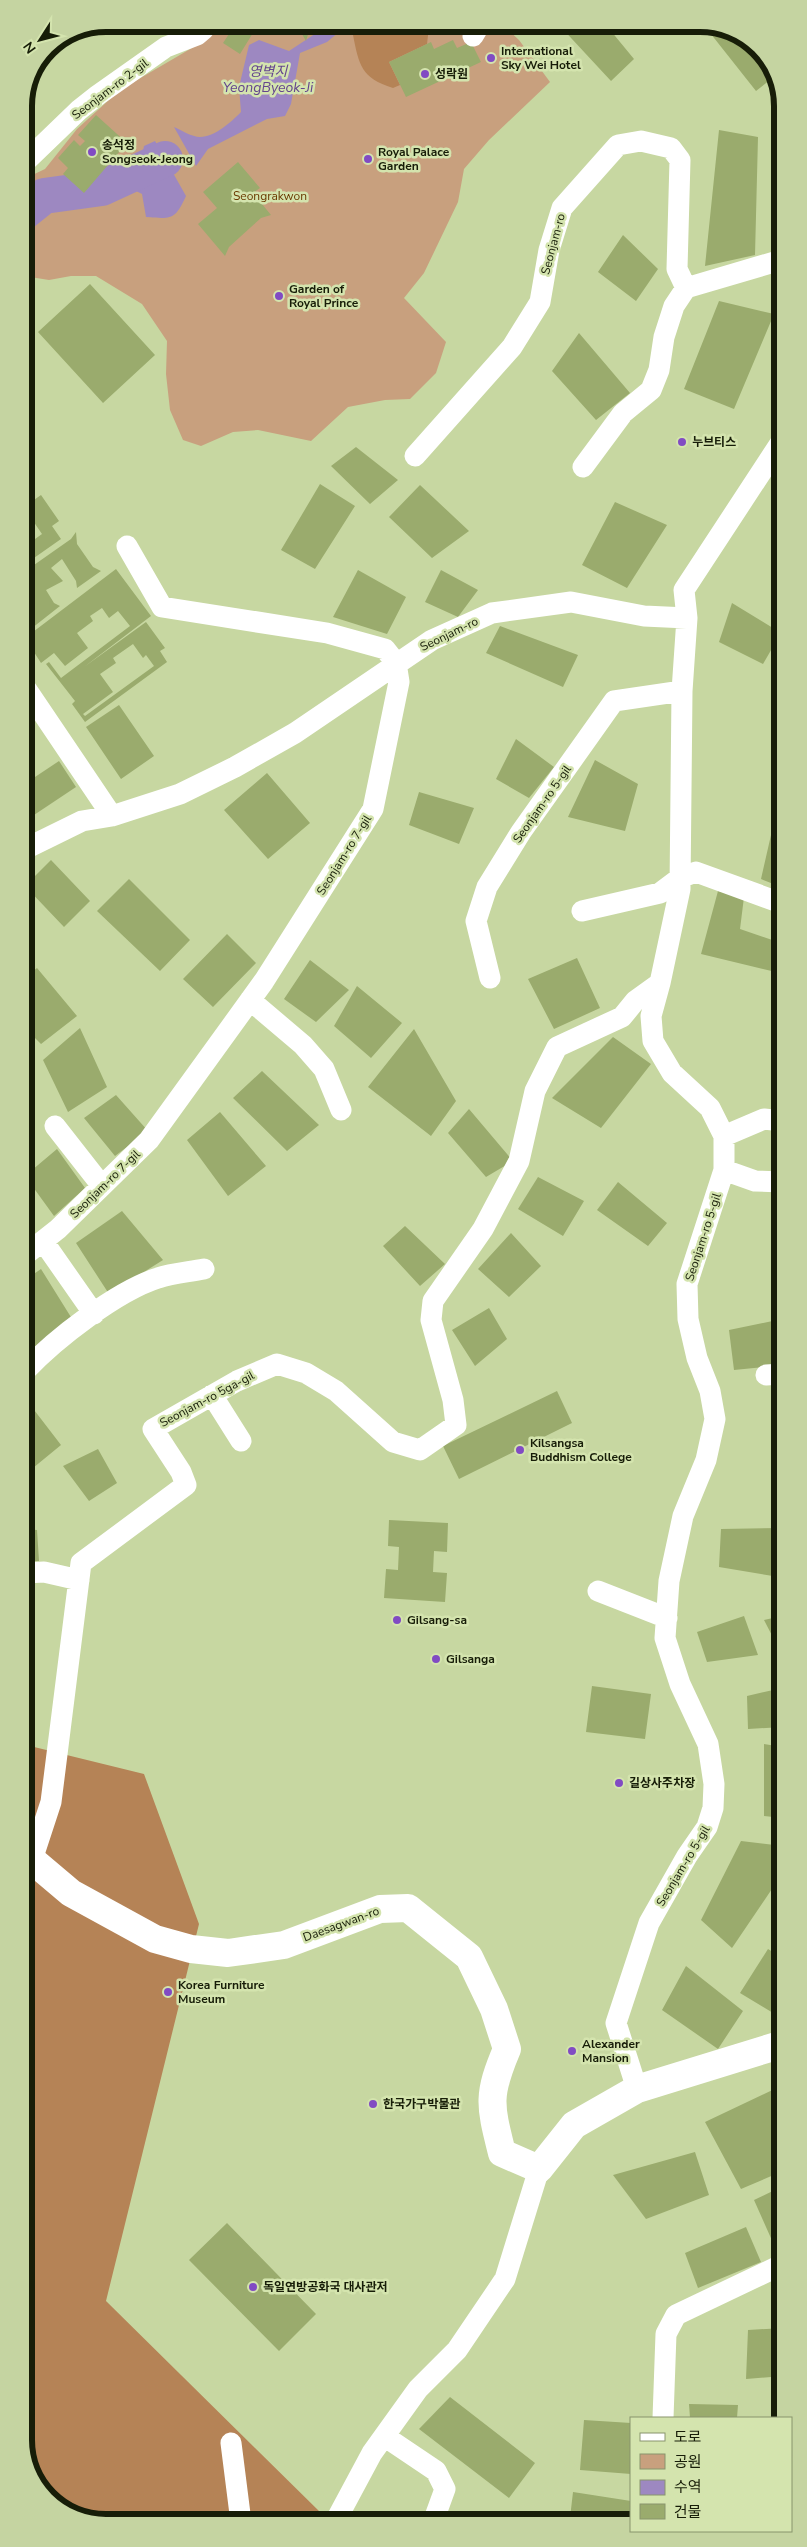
<svg xmlns="http://www.w3.org/2000/svg" width="807" height="2547" font-family="'Nunito Sans','Noto Sans KR',sans-serif">
<style>
.green{fill:#c8a07e}
.forest{fill:#b58356}
.water{fill:#9d88c1}
.lines{fill:none;stroke-linecap:round;stroke-linejoin:round}
.river{stroke:#9d88c1;stroke-width:36}
.building{fill:#9aab6d;fill-rule:evenodd}
.minor{stroke:#fff;stroke-width:21}
.major{stroke:#fff;stroke-width:28}
.poi-dot{fill:#814bc3;stroke:#d4e4ae;stroke-width:2}
.labels{text-anchor:middle;stroke-width:5;stroke-linejoin:round;paint-order:stroke}
.poi-label{font-size:12px;font-weight:bold;fill:#171d08;stroke:#d4e4ae;text-anchor:start}
.street-label{font-size:12px;fill:#171d08;stroke:#d4e4ae}
.park-label{font-size:12px;fill:#6a3900;stroke:#d4e4ae}
.water-label{font-size:14px;font-style:italic;fill:#64458d;stroke:#d4e4ae}
.rim{fill:none;stroke:#171d08;stroke-width:6}
</style>
<rect width="100%" height="100%" fill="#c7d7a1"/>
<path class="green" d="M504 26 519 40 550 82 489 140 464 169 458 202 424 273 404 298 446 342 436 373 410 399 385 400 348 407 311 441 258 430 233 432 201 446 183 440 170 410 166 374 167 341 142 304 96 276H71L49 280 24 276V179L45 169 77 129 120 90 197 45 216 29Z"/>
<path class="forest" d="M358 27H429L427 44 389 62 400 85 393 88C361 78 359 65 353 35Z
M26 1745 144 1774 199 1924 106 2301 321 2513 316 2522 101 2523 52 2503 27 2461Z"/>
<path class="water" d="M345 27 327 42 300 53 291 104 285 116 267 119 208 149 196 166 174 127C181 130 192 137 200 137 215 137 231 122 241 112L239 87 249 45 259 40 289 51 324 28Z
M155 141 186 196C175 220 172 219 146 217L142 194 130 188 119 191 102 188 109 175 142 156 144 146Z"/>
<g class="lines">
<path class="river" d="M24 212 44 196 102 188 165 159"/>
</g>
<path class="building" d="M703 24 755 44 775 76 756 91Z
M559 25H606L634 59 611 81Z
M233 28H256L240 54 223 43Z
M291 28H310L306 41 302 34Z
M453 40 457 48 471 42 481 62 406 97 389 62 431 42 434 49Z
M96 115 127 143 84 193 63 174 68 168 58 158 74 140 80 146 85 141 78 135Z
M719 130 758 137 755 255 705 266Z
M238 162 260 188 253 193 271 215 261 218 229 247 225 256 198 224 217 208 203 192Z
M623 235 658 269 636 301 598 272Z
M90 284 155 355 103 403 38 332Z
M719 301 774 314 734 409 684 389Z
M579 333 630 393 596 420 552 371Z
M356 447 398 480 370 504 331 466Z
M320 484 355 506 315 569 281 550Z
M420 485 469 531 432 558 389 517Z
M41 495 59 521 52 526 61 539 24 565V547L42 534 29 515 24 518V507Z
M615 502 667 525 627 588 582 565Z
M76 532 77 544 93 567 101 571 77 588 76 581 62 559 51 568 63 581 46 590 54 603 60 606 27 632 24 622V572L71 539Z
M116 569 151 616 84 667 146 622 165 648 160 651 167 662 85 722 72 704 75 701 46 664 49 662 61 678 130 626 118 611 109 618 102 608 90 616 93 621 77 633 88 648 65 666 54 653 41 663 25 638ZM133 644 143 658 146 655 154 666 85 716 83 714 113 692 100 674 116 663 113 658Z
M358 570 406 597 387 634 333 617Z
M441 570 478 590 458 617 425 602Z
M732 603 781 633 763 664 719 642Z
M500 626 578 655 563 687 486 653Z
M119 705 154 756 121 779 86 727Z
M516 739 554 767 529 798 496 779Z
M595 760 638 784 625 831 568 817Z
M59 761 76 787 25 821V767L32 779Z
M267 773 310 823 268 859 224 810Z
M419 792 474 808 459 844 409 825Z
M771 835 781 839V887L761 879Z
M51 860 90 901 64 927 25 886Z
M129 879 190 940 160 971 97 911Z
M718 891 744 897 740 929 781 943 780 973 701 954Z
M227 934 256 963 213 1007 183 979Z
M577 958 600 1008 554 1029 528 979Z
M310 960 349 990 316 1022 284 999Z
M37 968 77 1016 41 1044 25 1028V978Z
M357 986 402 1023 371 1058 334 1026Z
M80 1028 107 1087 68 1112 43 1060Z
M414 1029 456 1101 431 1136 368 1087Z
M613 1037 651 1064 601 1128 552 1098Z
M262 1071 319 1125 287 1151 233 1098Z
M116 1095 148 1131 115 1156 84 1118Z
M469 1109 513 1161 486 1177 448 1133Z
M220 1112 266 1166 228 1196 187 1140Z
M57 1149 85 1188 54 1216 25 1176Z
M538 1177 584 1201 563 1236 518 1209Z
M618 1182 667 1223 648 1246 597 1210Z
M122 1211 163 1260 109 1294 76 1243Z
M405 1226 445 1264 420 1286 383 1246Z
M511 1233 541 1266 509 1297 478 1269Z
M41 1269 74 1322 32 1352 25 1343V1280Z
M489 1308 507 1339 475 1366 452 1330Z
M782 1319V1365L734 1370 729 1330Z
M557 1391 572 1423 459 1479 443 1446Z
M28 1402 61 1445 33 1468 25 1460V1404Z
M98 1449 117 1483 89 1501 63 1466Z
M389 1520 448 1523 447 1552 434 1551 433 1572 447 1573 445 1602 384 1598 386 1569 398 1570 399 1547 388 1546Z
M782 1528V1560L779 1577 719 1567 721 1529Z
M25 1529 37 1530 39 1561H26Z
M744 1616 758 1655 707 1662 697 1632Z
M782 1616V1652L781 1653 764 1620Z
M592 1686 651 1694 645 1739 586 1732Z
M782 1688V1727L748 1729 747 1696Z
M764 1744 782 1747 783 1818 764 1816Z
M741 1841 783 1846V1889L774 1886 732 1948 701 1920Z
M768 1949 783 1958V2019L740 1993Z
M686 1966 743 2011 718 2049 662 2010Z
M783 2085V2171L741 2189 705 2122Z
M695 2152 709 2195 646 2219 613 2175Z
M783 2186V2252L778 2254 754 2200Z
M227 2223 316 2314 279 2351 189 2260Z
M746 2227 761 2262 698 2288 685 2253Z
M783 2328V2376L746 2379 748 2330Z
M450 2397 535 2463 509 2498 419 2429Z
M689 2404 738 2405 737 2418H690Z
M584 2420 631 2423V2474L580 2470Z
M573 2492 631 2501V2521H588L570 2518Z"/>
<g class="lines">
<path class="minor" d="M473 36 479 26
M24 163 79 110 98 95 166 47 197 35 204 29
M415 456 512 347 540 302 549 250 562 208 618 145 641 141 671 148 680 160 677 269 686 288
M583 467 623 413 651 390 659 370 664 337 674 306 686 288 781 260
M25 687 112 816
M25 849 82 821 112 816 180 794 235 767 295 733 432 640 492 613 571 602 644 616 687 618
M582 911 660 893 680 878 696 872 781 903
M490 978 476 921 487 887 521 832 614 701 682 691
M250 1000 303 1045 324 1069 341 1110
M55 1126 102 1186
M724 1136 764 1119 782 1121
M724 1170 755 1181 782 1182
M43 1241 94 1314
M25 1255 58 1229 149 1140 264 981 373 809 399 682 396 663 385 649 327 633 162 607 127 546
M25 1371C55 1339 117 1291 158 1278 172 1273 189 1272 204 1269
M766 1375 782 1374
M212 1395 241 1441
M26 1573 44 1572 79 1580
M598 1591 667 1618
M32 1860 51 1802 81 1563 186 1485 181 1472 153 1429 237 1381 277 1364 306 1373 336 1391 393 1442 420 1450 456 1425 453 1400 431 1320 433 1301 483 1229 519 1161 535 1091 557 1047 622 1017 635 1001 660 983
M637 2089 616 2023 649 1923 687 1856 707 1827 713 1808 714 1784 708 1744 680 1684 665 1638 669 1581 683 1516 706 1460 715 1419 710 1391 697 1358 688 1319 687 1284 724 1170V1136L710 1108 672 1073 653 1041 651 1016 660 983 680 889 682 691 687 618 684 590 781 442
M663 2418 666 2334 676 2315 783 2264
M384 2436 436 2471 445 2489 433 2522
M231 2443 241 2522
M335 2522 372 2453 418 2389 457 2350 505 2279 539 2169"/>
<path class="major" d="M26 1855 71 1893 155 1939 191 1949 228 1953 284 1945 380 1909 408 1908 469 1957 494 2009 507 2049C487 2096 490 2105 502 2153L539 2169 574 2125 637 2089 783 2044"/>
</g>
<g class="poi-dot">
<circle cx="491" cy="58" r="5"/>
<circle cx="425" cy="74" r="5"/>
<circle cx="92" cy="152" r="5"/>
<circle cx="368" cy="159" r="5"/>
<circle cx="279" cy="296" r="5"/>
<circle cx="682" cy="442" r="5"/>
<circle cx="520" cy="1450" r="5"/>
<circle cx="397" cy="1620" r="5"/>
<circle cx="436" cy="1659" r="5"/>
<circle cx="619" cy="1783" r="5"/>
<circle cx="168" cy="1992" r="5"/>
<circle cx="572" cy="2051" r="5"/>
<circle cx="373" cy="2104" r="5"/>
<circle cx="253" cy="2287" r="5"/>
</g>
<g class="labels">
<g class="poi-label">
<text x="501" y="55">International<tspan x="501" dy="14">Sky Wei Hotel</tspan></text>
<text x="435" y="78">성락원</text>
<text x="102" y="149">송석정<tspan x="102" dy="14">Songseok-Jeong</tspan></text>
<text x="378" y="156">Royal Palace<tspan x="378" dy="14">Garden</tspan></text>
<text x="289" y="293">Garden of<tspan x="289" dy="14">Royal Prince</tspan></text>
<text x="692" y="446">누브티스</text>
<text x="530" y="1447">Kilsangsa<tspan x="530" dy="14">Buddhism College</tspan></text>
<text x="407" y="1624">Gilsang-sa</text>
<text x="446" y="1663">Gilsanga</text>
<text x="629" y="1787">길상사주차장</text>
<text x="178" y="1989">Korea Furniture<tspan x="178" dy="14">Museum</tspan></text>
<text x="582" y="2048">Alexander<tspan x="582" dy="14">Mansion</tspan></text>
<text x="383" y="2108">한국가구박물관</text>
<text x="263" y="2291">독일연방공화국 대사관저</text>
</g>
<g class="street-label">
<text transform="translate(110 89) rotate(-37)" y="4">Seonjam-ro 2-gil</text>
<text transform="translate(553 244) rotate(-75)" y="4">Seonjam-ro</text>
<text transform="translate(449 634) rotate(-26)" y="4">Seonjam-ro</text>
<text transform="translate(542 804) rotate(-55)" y="4">Seonjam-ro 5-gil</text>
<text transform="translate(344 855) rotate(-58)" y="4">Seonjam-ro 7-gil</text>
<text transform="translate(105 1184) rotate(-44)" y="4">Seonjam-ro 7-gil</text>
<text transform="translate(703 1237) rotate(-72)" y="4">Seonjam-ro 5-gil</text>
<text transform="translate(207 1399) rotate(-28)" y="4">Seonjam-ro 5ga-gil</text>
<text transform="translate(683 1866) rotate(-59)" y="4">Seonjam-ro 5-gil</text>
<text transform="translate(341 1924) rotate(-20)" y="4">Daesagwan-ro</text>
</g>
<g class="park-label">
<text x="270" y="200">Seongrakwon</text>
</g>
<g class="water-label">
<text x="268" y="76">영벽지<tspan x="268" dy="16">YeongByeok-Ji</tspan></text>
</g>
</g>
<path d="M0 0H807V2547H0ZM106 32H700A74 74 0 0 1 774 106V2440A74 74 0 0 1 700 2514H106A74 74 0 0 1 32 2440V106A74 74 0 0 1 106 32Z" fill="#c5d4a1" fill-rule="evenodd"/>
<path class="rim" d="M106 32H700A74 74 0 0 1 774 106V2440A74 74 0 0 1 700 2514H106A74 74 0 0 1 32 2440V106A74 74 0 0 1 106 32Z"/>
<rect x="630" y="2417" width="162" height="115" fill="#d4e4ae" stroke="#88946c"/>
<rect x="640" y="2433" width="25" height="8" fill="#ffffff" stroke="#88946c"/>
<text x="674" y="2442" font-size="15" fill="#171d08">도로</text>
<rect x="640" y="2454" width="25" height="15" fill="#c8a07e" stroke="#88946c"/>
<text x="674" y="2467" font-size="15" fill="#171d08">공원</text>
<rect x="640" y="2480" width="25" height="15" fill="#9d88c1" stroke="#88946c"/>
<text x="674" y="2492" font-size="15" fill="#171d08">수역</text>
<rect x="640" y="2504" width="25" height="15" fill="#9aab6d" stroke="#88946c"/>
<text x="674" y="2517" font-size="15" fill="#171d08">건물</text>
<g transform="translate(40 40) rotate(234)" stroke="#d4e4ae" stroke-width="4" paint-order="stroke">
<path d="M0-4L9 19L0 12L-9 19Z" fill="#171d08"/>
<text y="-8" font-size="14" font-weight="bold" text-anchor="middle" fill="#171d08">N</text>
</g>
</svg>
